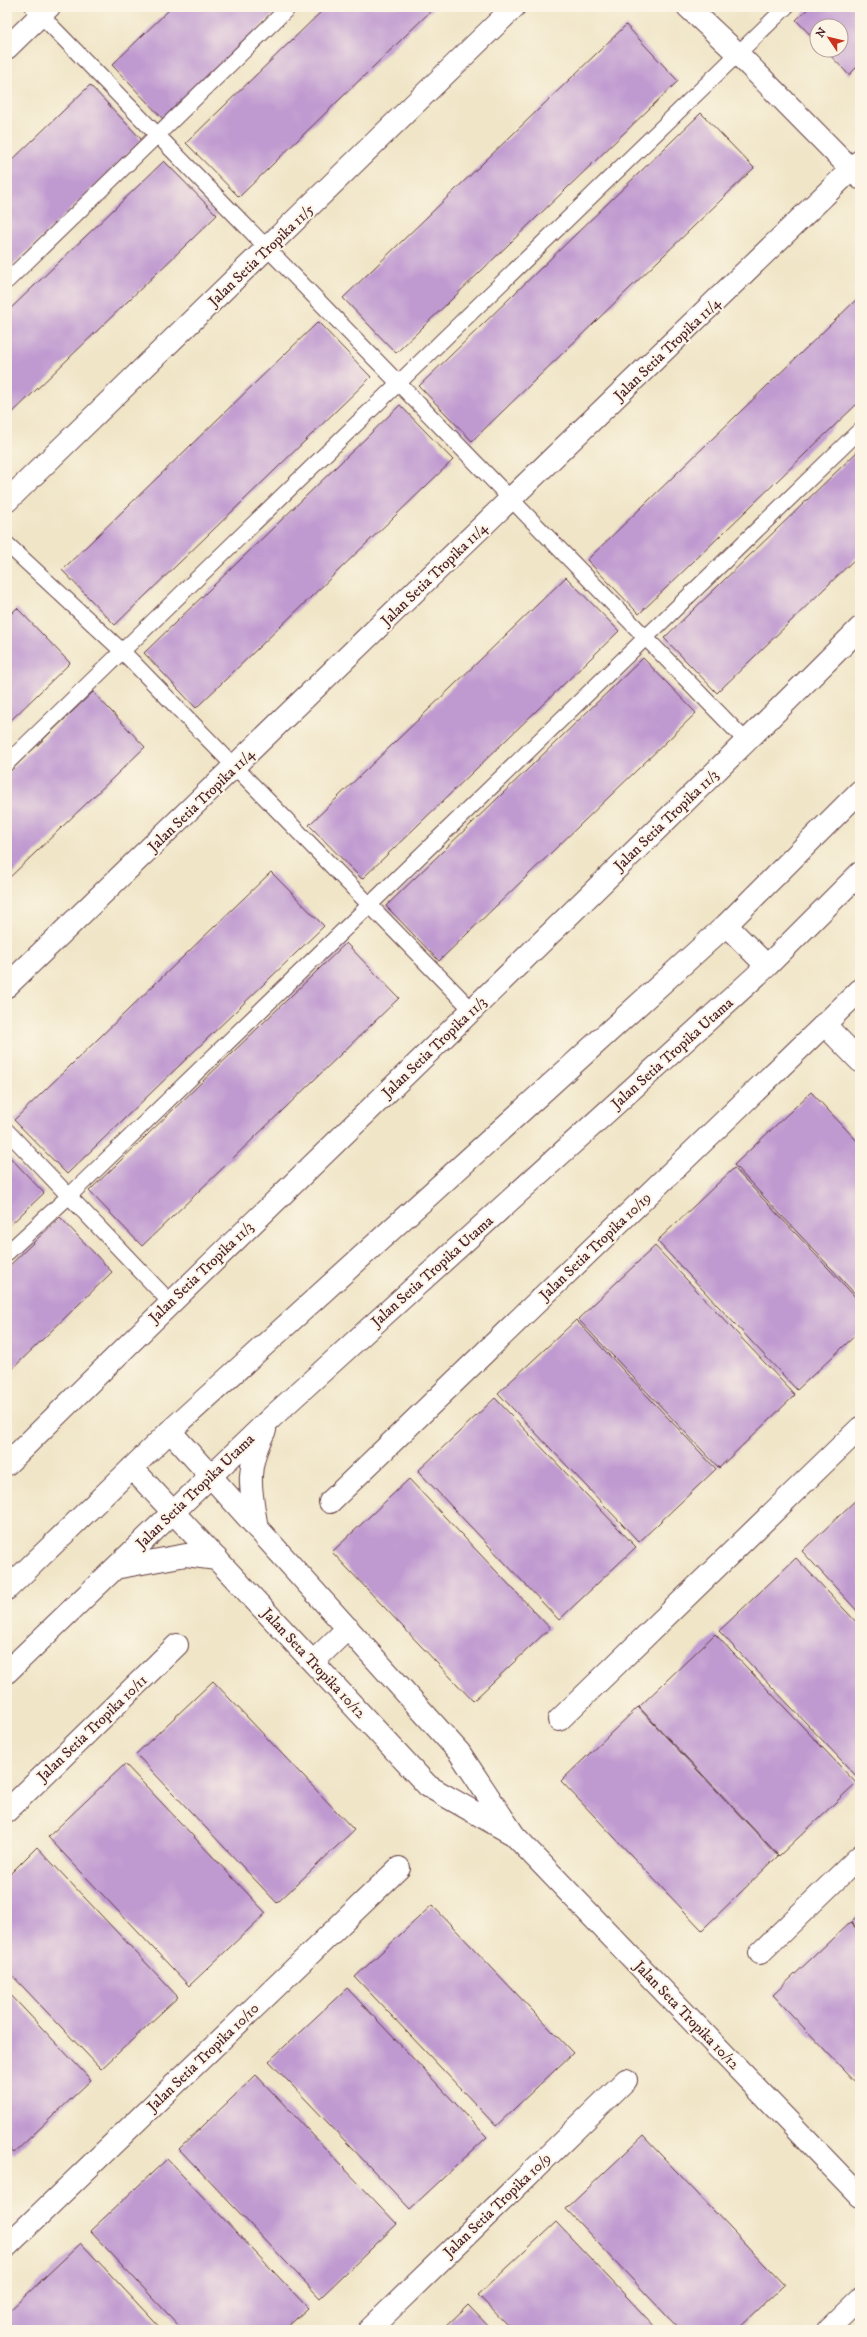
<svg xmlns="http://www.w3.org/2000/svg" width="867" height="2337" font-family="'IM FELL DW Pica',serif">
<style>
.building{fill:#bf9ad0}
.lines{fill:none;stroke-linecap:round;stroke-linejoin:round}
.lane-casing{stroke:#633d42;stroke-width:17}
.street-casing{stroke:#633d42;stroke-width:24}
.secondary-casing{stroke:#633d42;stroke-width:24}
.lane{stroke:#fff;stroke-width:15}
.street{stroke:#fff;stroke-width:22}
.secondary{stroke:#fff;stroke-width:22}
.labels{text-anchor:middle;stroke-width:4;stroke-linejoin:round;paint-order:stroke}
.street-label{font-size:15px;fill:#4a1f2b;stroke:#fcf5e5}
</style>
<rect width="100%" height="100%" fill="#fcf5e5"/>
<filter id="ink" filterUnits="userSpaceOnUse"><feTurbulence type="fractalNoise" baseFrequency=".025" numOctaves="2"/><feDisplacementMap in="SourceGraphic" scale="8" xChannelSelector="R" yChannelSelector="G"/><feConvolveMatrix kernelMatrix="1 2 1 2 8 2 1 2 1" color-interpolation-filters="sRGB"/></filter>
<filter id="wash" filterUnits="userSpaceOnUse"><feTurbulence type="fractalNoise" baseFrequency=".012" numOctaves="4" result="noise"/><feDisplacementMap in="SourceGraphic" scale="16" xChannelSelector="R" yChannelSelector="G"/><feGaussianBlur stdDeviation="0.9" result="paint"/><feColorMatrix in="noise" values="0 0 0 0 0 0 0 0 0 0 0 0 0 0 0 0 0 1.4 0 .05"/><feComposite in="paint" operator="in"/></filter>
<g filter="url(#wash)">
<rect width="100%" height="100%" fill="#f0e5c7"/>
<g id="blocks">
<path class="building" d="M172 7H281L164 120 112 65Z
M326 7H435L239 197 186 143Z
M810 7H860V64L849 75 825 50H841V26H817V42L796 20Z
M626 25 678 81 396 353 343 298Z
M90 85 142 140 7 271V165Z
M701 113 754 168 472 441 419 386Z
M164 161 217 215 7 418V312Z
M860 296V401L639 614 587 560Z
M318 322 371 377 115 625 62 570Z
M400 405 453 460 196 708 144 653Z
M860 449V554L717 693 664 638Z
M566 577 619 631 362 879 309 825Z
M17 608 70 663 7 724V618Z
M643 658 696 713 439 961 386 906Z
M93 692 145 747 7 880V774Z
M271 872 324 926 67 1174 14 1120Z
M346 943 399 998 142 1246 89 1191Z
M811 1092 860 1144V1299L734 1165Z
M7 1154 44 1193 7 1228Z
M734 1168 860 1302V1331L797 1390 657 1241Z
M60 1217 112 1272 7 1374V1268Z
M655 1246 795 1395 719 1468 578 1319Z
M576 1320 716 1469 639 1542 498 1393Z
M495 1398 636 1547 559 1620 418 1471Z
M409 1479 550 1628 473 1701 332 1552Z
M860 1496V1614L802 1551Z
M796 1558 860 1626V1780L719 1631Z
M715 1634 856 1783 779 1856 639 1707Z
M213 1681 354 1830 277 1903 136 1754Z
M638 1707 778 1856 702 1930 561 1781Z
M125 1764 266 1913 189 1986 48 1837Z
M37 1847 178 1997 101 2069 7 1970V1877Z
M432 1905 573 2053 496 2126 355 1977Z
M860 1913V1931L851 1922Z
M850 1922 860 1933V2087L773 1995Z
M347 1988 487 2137 410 2209 269 2061Z
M7 1991 91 2080 14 2153 7 2146Z
M256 2075 397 2224 320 2298 179 2149Z
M643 2136 784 2285 737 2330H680L566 2209Z
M167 2159 308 2308 284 2330H183L90 2231Z
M556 2222 626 2296 658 2330H512L478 2295Z
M81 2243 151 2318 162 2330H16L7 2320V2313Z
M468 2305 492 2330H442Z"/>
</g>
</g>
<g filter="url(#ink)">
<use href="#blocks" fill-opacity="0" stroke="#633d42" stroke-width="1"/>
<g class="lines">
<g class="lane-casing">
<path id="lane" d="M33 7 747 742
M7 281 289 7
M7 544 122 651 472 1010
M7 763 786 7
M7 1131 170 1302
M7 1253 69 1196 860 430"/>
</g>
<g class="street-casing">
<path id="street" d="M688 7 738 54 860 178
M7 48 49 7
M7 501 514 7
M7 986 860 161
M824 1024 860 1061
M170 1431 459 1752 514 1835 860 2196
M7 1464C290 1184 579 910 860 628
M132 1468 428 1786 511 1833
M330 1502 860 990
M313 1662 348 1628
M559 1720 860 1428
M7 1811 177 1645
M760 1953 860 1856
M7 2246 399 1868
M369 2330 626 2080
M828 2330 860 2299"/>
</g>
<g class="secondary-casing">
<path id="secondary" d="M726 925 767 966
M257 1528C250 1488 245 1467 265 1430
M115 1568 186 1555 217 1559
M7 1589 170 1431 726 925 860 791
M7 1672 271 1418 767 966 860 873"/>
</g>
<use href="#lane" class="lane"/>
<use href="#street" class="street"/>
<use href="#secondary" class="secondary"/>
</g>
</g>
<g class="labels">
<g class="street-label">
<text transform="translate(261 255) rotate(-44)" y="5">Jalan Setia Tropika 11/5</text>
<text transform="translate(667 349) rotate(-44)" y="5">Jalan Setia Tropika 11/4</text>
<text transform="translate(434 574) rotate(-44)" y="5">Jalan Setia Tropika 11/4</text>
<text transform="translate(201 800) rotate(-44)" y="5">Jalan Setia Tropika 11/4</text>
<text transform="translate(666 820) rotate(-44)" y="5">Jalan Setia Tropika 11/3</text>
<text transform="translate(434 1047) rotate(-44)" y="5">Jalan Setia Tropika 11/3</text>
<text transform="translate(672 1053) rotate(-42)" y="5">Jalan Setia Tropika Utama</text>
<text transform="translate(595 1246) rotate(-44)" y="5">Jalan Setia Tropika 10/19</text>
<text transform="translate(432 1271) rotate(-42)" y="5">Jalan Setia Tropika Utama</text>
<text transform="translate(201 1272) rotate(-44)" y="5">Jalan Setia Tropika 11/3</text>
<text transform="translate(195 1491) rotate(-44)" y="5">Jalan Setia Tropika Utama</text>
<text transform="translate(314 1663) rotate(47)" y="5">Jalan Seta Tropika 10/12</text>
<text transform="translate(92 1728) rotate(-44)" y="5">Jalan Setia Tropika 10/11</text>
<text transform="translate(687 2015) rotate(46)" y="5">Jalan Seta Tropika 10/12</text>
<text transform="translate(203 2057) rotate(-44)" y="5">Jalan Setia Tropika 10/10</text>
<text transform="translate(497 2205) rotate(-44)" y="5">Jalan Setia Tropika 10/9</text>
</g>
</g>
<rect width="867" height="2337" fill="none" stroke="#fcf5e5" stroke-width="24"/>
<g transform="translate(829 38) rotate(305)"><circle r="19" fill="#fcf5e5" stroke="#b59f9b"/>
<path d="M0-3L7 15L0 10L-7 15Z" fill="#c8321e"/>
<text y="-6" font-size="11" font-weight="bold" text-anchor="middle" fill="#4a1f2b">N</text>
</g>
</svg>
